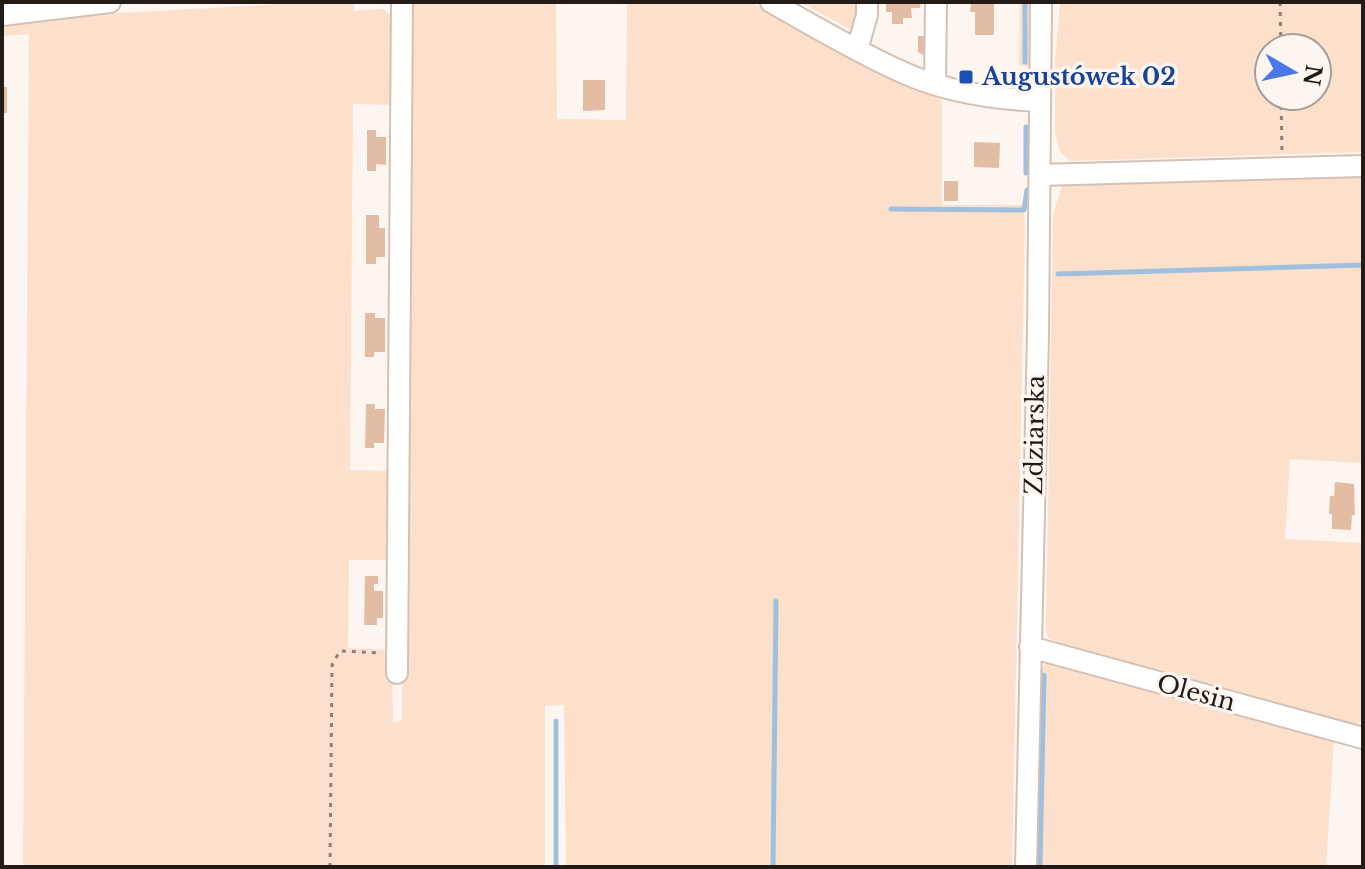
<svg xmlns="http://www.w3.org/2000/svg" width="1365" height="869" font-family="'Libre Baskerville',serif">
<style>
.green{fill:#fde0cc;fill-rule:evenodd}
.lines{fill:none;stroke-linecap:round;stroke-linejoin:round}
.stream{stroke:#9fbfde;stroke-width:5}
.building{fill:#e3bda3}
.minor-casing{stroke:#d4c1b4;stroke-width:24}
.path{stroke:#89817c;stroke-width:3;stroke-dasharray:4 6;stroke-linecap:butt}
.minor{stroke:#fff;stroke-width:20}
.transit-dot{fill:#1a4fb4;stroke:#fdf5f0;stroke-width:3}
.labels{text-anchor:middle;stroke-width:7;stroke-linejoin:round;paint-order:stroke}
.transit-label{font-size:24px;font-weight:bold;fill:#164399;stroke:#fdf5f0;text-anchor:start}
.street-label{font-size:24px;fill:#221b16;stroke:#fdf5f0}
</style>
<rect width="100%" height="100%" fill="#fdf5f0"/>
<path class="green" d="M318 2H354V11L384 9 396 21 395 105 353 104 350 470 393 471V560H349L348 648 392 650 393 723 402 720 407 2H556L557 119 626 120 627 2H750L777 14 874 70 942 100V205H1023L1025 224 1012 867H566L564 705 545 706V867H23L29 34 2 36V18L29 22 103 14Z
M800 2H859L855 32Z
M1020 2 1034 5 1032 67 1019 65Z
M1060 2H1363V152L1070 161 1059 150 1055 132V61ZM1269 48H1317V96H1269Z
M1363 177V463L1290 459 1285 539 1363 543V720L1350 726 1058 647 1059 642 1048 638 1046 629 1053 215 1062 185Z
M1048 662 1334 740 1326 867H1032L1038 670Z"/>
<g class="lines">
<path class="stream" d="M1025 62V2
M1026 173V127
M891 209 1024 210 1027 190
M1058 274 1363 265
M556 867V721
M773 867 776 601
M1040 867 1044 675"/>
</g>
<path class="building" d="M886 2H921L920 8H911L912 18H903V24H892V12H886Z
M971 2H994V35H975V12H970Z
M918 36H928L927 57 918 52Z
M583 80H605V110L583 111Z
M2 87H7V113H2Z
M367 130H376V137H386V165L376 164V171H367Z
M974 142 1000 143 999 168 974 167Z
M944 181H958V201H944Z
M366 215H379V228H385V257H376V264H366Z
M365 313H375V318H385V352H374V357H365Z
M366 404H375V409H385L384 443H374V448H365Z
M1335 482 1354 484 1355 515H1352L1351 530 1332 529V514H1329L1330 496H1334Z
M365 576H378V584H374V591H383V618H377V625H364Z"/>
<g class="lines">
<g class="minor-casing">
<path id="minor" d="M771 2C814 26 857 52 902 72 943 91 996 99 1040 101
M2 15 110 2
M857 50 867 15V2
M935 84 936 2
M1040 175 1363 166
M1030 647 1363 738
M397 673 402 2
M1026 867 1038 334 1041 2"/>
</g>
<path class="path" d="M1280 2 1281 48
M1281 96 1282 153
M330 867 332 665 340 651 381 653"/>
<use href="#minor" class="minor"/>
</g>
<rect class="transit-dot" x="958" y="69" width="16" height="16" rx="4"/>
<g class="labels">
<g class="transit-label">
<text x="982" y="85">Augustówek 02</text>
</g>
<g class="street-label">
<text transform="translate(1035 435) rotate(-89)" y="8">Zdziarska</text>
<text transform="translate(1196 693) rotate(15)" y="8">Olesin</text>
</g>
</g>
<rect width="1365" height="869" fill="none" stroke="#221b16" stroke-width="8"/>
<g transform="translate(1293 72) rotate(99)"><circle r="38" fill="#fdf5f0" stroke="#a59e99" stroke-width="2"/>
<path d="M0-6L14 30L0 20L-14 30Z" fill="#4b77e9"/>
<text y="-12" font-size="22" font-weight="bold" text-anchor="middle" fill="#221b16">N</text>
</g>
</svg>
